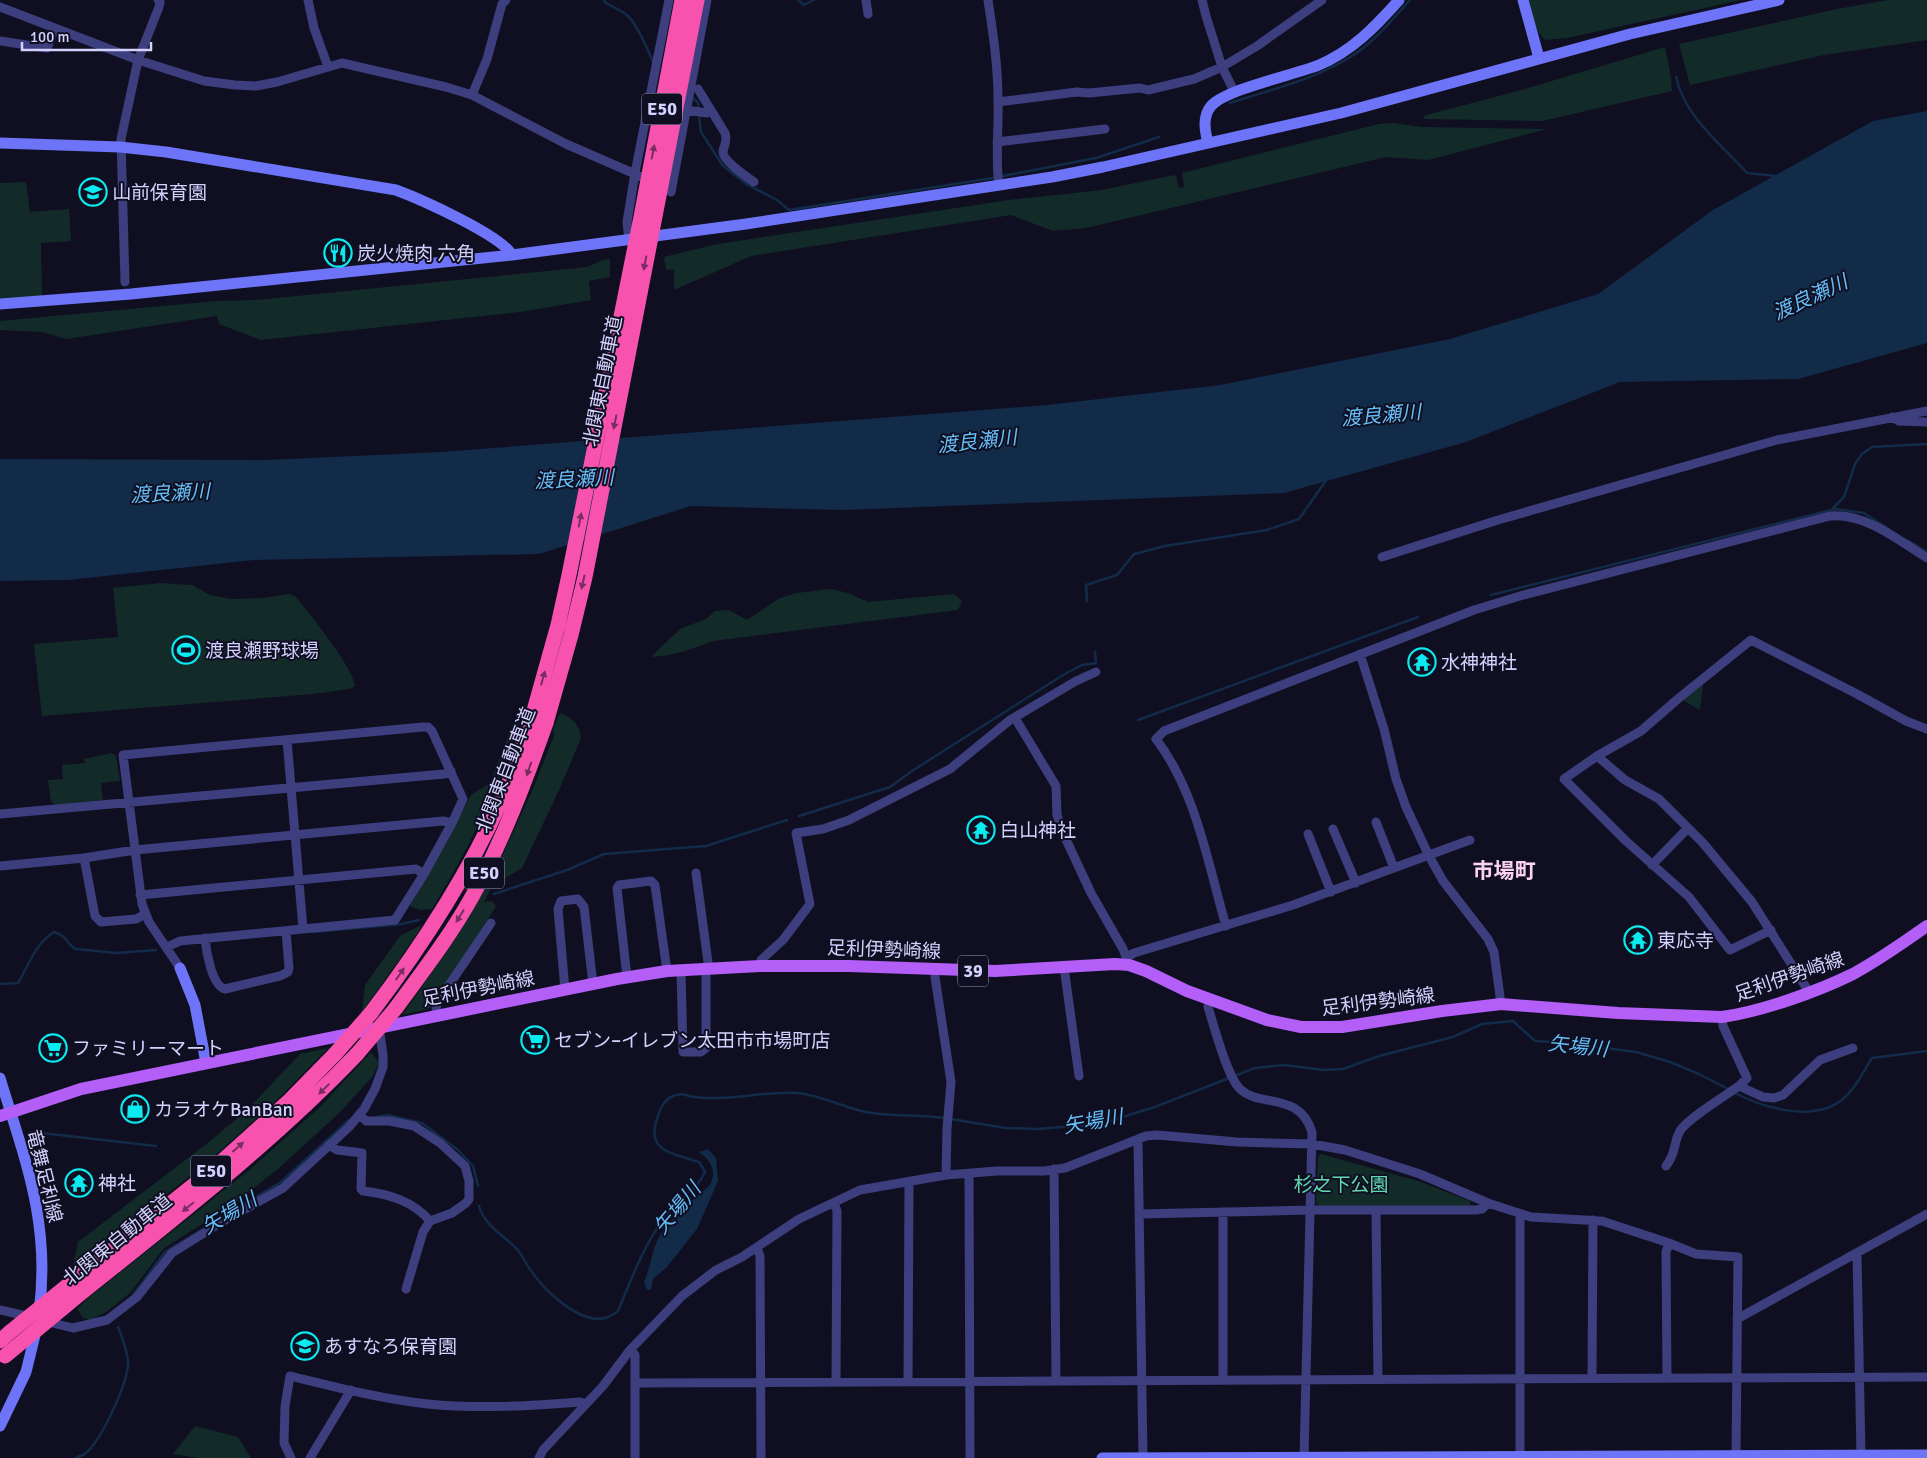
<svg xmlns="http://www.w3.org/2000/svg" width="1927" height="1458" font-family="Signika,'Noto Sans JP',sans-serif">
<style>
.green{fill:#122b28}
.water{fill:#112b48}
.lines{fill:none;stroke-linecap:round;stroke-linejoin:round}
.stream{stroke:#112b48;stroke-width:2.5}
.street{stroke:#3c3e7e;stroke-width:9}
.secondary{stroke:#6d74f8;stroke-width:11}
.primary{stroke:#b25ef7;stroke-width:12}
.highway{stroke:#f753ae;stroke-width:15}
.highway-bridge{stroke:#f753ae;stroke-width:15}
.oneway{fill:#782e61}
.labels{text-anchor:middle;stroke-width:4;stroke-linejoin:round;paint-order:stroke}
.shield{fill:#100f22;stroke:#9897bb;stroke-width:1}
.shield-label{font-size:18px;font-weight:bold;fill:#d3d1fd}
.poi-label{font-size:19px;fill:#d3d1fd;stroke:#100f22;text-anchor:start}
.street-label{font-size:19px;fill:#d3d1fd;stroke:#100f22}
.park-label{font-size:19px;fill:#61d9b2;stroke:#100f22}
.water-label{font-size:20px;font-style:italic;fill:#65bff8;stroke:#100f22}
.quarter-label{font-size:21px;font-weight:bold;fill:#fdd3f1;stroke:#100f22}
</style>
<rect width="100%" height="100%" fill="#100f22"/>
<path class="green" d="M1528 0H1741L1567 38 1545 40 1536 29Z
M1889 0H1927V40L1824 55 1690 85 1679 44 1837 9Z
M1665 47 1671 78 1672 91 1542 121 1425 119 1423 116 1525 89Z
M1393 123 1422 127 1547 129 1428 160 1386 157 1086 228 1053 231 1011 215 751 256 674 290V269L666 270 664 257 718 244 1009 200 1102 190 1174 175 1176 176 1179 188 1184 187 1182 173 1379 124Z
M26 182 30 212 69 209 71 241 41 243 42 296 0 300V183Z
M610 259V277L589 281 591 300 520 312 261 340 219 324 217 316 66 339 42 332 0 330V321L217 301 257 300 587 267 603 260Z
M160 583 192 585 210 595 231 599 263 598 289 594 295 596C307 610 355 670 355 686L349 689 313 694 42 716 34 644 118 637 113 588Z
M831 589 848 593 868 602 954 594 962 601 958 610 713 641C692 649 674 656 651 657L680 629 706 619 715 611 729 610 747 620 780 598 797 593Z
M1704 677 1700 710 1679 698Z
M560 713C573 718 579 724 581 738L560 788 522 868 492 886 484 902 492 901 496 906 472 945 428 1009 402 1015 445 954 471 914 502 856 532 791 554 736 553 729Z
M523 719C499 785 469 849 432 909L420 910 410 906 471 795 490 783 514 720Z
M112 753 116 756 120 781 101 783 103 800 55 805 51 801 48 780 63 779 62 765 85 763 84 759Z
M423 924 406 950 362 1012 365 985 400 936Z
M328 1048 275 1102 218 1153 72 1271 78 1242 209 1142 247 1110 300 1054Z
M371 1052 379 1063 372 1077 339 1113 279 1168 238 1201 163 1249 131 1292 108 1311 90 1320 83 1318 77 1309 87 1299 248 1171 320 1107Z
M1321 1154 1418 1181 1470 1201 1471 1206 1320 1207 1316 1203 1318 1156Z
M195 1426 238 1437 251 1458H198L173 1454Z"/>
<path class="water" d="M1927 111V343L1798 379 1620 382 1466 442 1284 493 842 510 691 506 539 554 254 560 68 580 0 581V459L267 460 441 452 1047 405 1220 385 1450 339 1598 294 1713 210 1873 121Z
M708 1149 716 1158 718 1181 697 1229 667 1267 653 1279 651 1290H647L644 1282C650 1269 651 1255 657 1241 668 1218 691 1202 710 1185 717 1170 711 1161 699 1152Z"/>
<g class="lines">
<path class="stream" d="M604 0 606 3C613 7 621 10 627 15 638 25 648 50 654 64
M798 0 804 5 814 0
M1676 77C1685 117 1720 143 1747 173L1776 176
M692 97 698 103 699 109
M1230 103C1272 89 1318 79 1355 54 1376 40 1393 19 1410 0
M699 114 701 132 723 166 748 185 777 200 789 210 993 178 1096 158 1159 137
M1833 508 1844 497 1855 464 1862 454 1872 447 1927 444
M1907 540 1927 552
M1491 595 1835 509 1864 513 1889 529
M1087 601 1086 585 1117 575 1134 554 1165 546 1267 530 1299 519 1327 479
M1138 720 1418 617
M799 816 890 787 912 771 1063 675 1082 665 1096 663 1095 652
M494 894 567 870 604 854 706 846 787 820
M313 932 402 924 419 920
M0 984 18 983C29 965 35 944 54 932 70 937 65 944 76 949L117 953 156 950
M1735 1093C1764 1108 1814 1123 1843 1099 1856 1088 1863 1072 1872 1058L1927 1051
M377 1117 387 1115 422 1123 458 1150 473 1166 478 1186
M951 1119 1006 1128 1038 1129 1099 1124 1152 1108 1255 1068 1284 1065 1324 1070 1343 1069 1379 1056 1453 1037 1482 1024 1513 1021 1535 1041 1567 1043 1636 1052 1670 1062 1699 1074 1730 1090
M33 1132 156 1146
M479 1206C484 1225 503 1235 517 1249 523 1256 526 1265 532 1272 545 1291 582 1327 608 1317 611 1316 615 1313 618 1311 631 1280 644 1245 664 1218 675 1201 697 1191 705 1172L699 1162C673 1153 644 1152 658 1116 661 1107 664 1100 673 1096 682 1092 686 1096 695 1097 702 1098 710 1098 717 1098 744 1098 771 1091 797 1093 821 1095 842 1107 866 1112 892 1117 919 1114 945 1118
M133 1295 165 1252 281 1182 349 1120
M76 1458C79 1456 84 1455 86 1453 102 1439 129 1381 128 1361 127 1350 122 1337 118 1327"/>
<path class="street" d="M308 0 314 28 328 67
M866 0 868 14
M988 0C993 33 998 66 998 100 999 129 995 157 999 186
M1202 0 1206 16 1222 67 1257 46 1322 0
M0 7 138 60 204 81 235 85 256 86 277 82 342 63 446 87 472 95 566 144 656 183 671 192 707 0
M0 41 47 48 55 28
M698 89 725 133C728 141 724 144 723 152 723 161 747 177 754 182
M472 95 487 59 502 4 506 0
M998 102 1077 92 1089 93 1140 88 1148 90 1194 79 1222 67 1235 93
M687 110 707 113 711 111
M997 142 1105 129
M629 240 627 222 635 173 669 0
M125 282 121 139 138 60 159 7 160 2 158 0
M1892 417 1899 421 1927 422
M1382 557 1498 520 1777 440 1927 411
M1360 654 1384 729 1396 779 1406 807 1428 854 1443 881 1488 939 1494 952 1501 1004
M1015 718 1056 786 1057 815 1063 833 1091 893 1123 949 1128 962
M287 740 303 929
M1597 756 1625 780 1659 799 1703 843 1752 902 1809 992
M0 814 444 774 451 771
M1376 822 1394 868
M1333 829 1356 883
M1308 834 1331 892
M84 858 95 916 101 922 136 919 146 914
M1652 865 1687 829
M0 866 84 858 135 850 443 821 452 823
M140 895 416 869 424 874
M1226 926C1208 864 1196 791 1156 739L1164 731 1474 610 1520 596 1830 516C1866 513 1898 540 1927 558
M1771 930 1730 950 1689 897 1626 841 1564 779 1597 756 1641 731 1679 698 1751 640 1857 694 1906 721 1927 729
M205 938C206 951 212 986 225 989L280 976 288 972 289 968 286 931
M167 947 180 941 395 920 424 874 452 823 463 799 432 731 428 727H423L123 755 142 904 149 922 180 968
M1127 957 1134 953 1293 905 1470 840
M760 966 761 960 783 940 810 904 796 833 823 829 849 820 950 769 1010 720 1076 681 1096 672
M1064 967 1079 1076
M681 970 683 1052H701L706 1048V976L708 962 696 873
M935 970V977L951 1082 947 1129 946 1175
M627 977 617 888 619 885 651 881 655 885 667 971
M565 990 558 909 561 901 578 899 584 907 593 984
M1209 1000 1208 1007C1214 1026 1227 1076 1240 1089 1260 1108 1299 1091 1312 1132L1304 1457
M437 1016 436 1007 439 1000 491 923
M1739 1086 1763 1097 1774 1098 1783 1095 1820 1060 1853 1048
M360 1115 366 1121H390L414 1126 440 1143 465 1166 469 1181V1199L466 1203 452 1213 430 1221 423 1232 406 1289
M1138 1139 1143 1458
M329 1145 337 1150 362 1153 361 1189 363 1191C389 1194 413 1201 430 1221
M1666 1166C1677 1152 1673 1143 1680 1131 1687 1119 1726 1095 1739 1086L1747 1078 1723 1026 1722 1017
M1054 1169 1056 1381
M969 1174 970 1458
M834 1203 837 1211 836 1382
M1376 1211 1378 1379
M1223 1212V1380
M1139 1214 1310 1210H1476L1482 1209 1488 1203
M1520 1215V1456
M757 1248 760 1256 761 1458
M1857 1253 1861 1455
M0 1310 31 1317
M1737 1319 1927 1214
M44 1321 73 1328 107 1320 137 1297 172 1253 220 1223 283 1188 349 1127 364 1109 375 1089 383 1067V1055L379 1027
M630 1350 635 1355V1458
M1592 1378 1593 1220
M1667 1378 1666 1252 1669 1243
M908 1382 909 1182
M636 1383 1927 1377
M291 1458 284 1443 285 1406 290 1376C335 1387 381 1399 428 1404 478 1409 530 1406 580 1402L586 1404
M310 1458 351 1390
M539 1458 543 1450 603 1386 630 1350 682 1296 716 1270 742 1257 799 1219 860 1190 946 1175 997 1171H1044L1065 1168 1146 1136 1157 1135 1237 1142 1312 1144 1345 1150 1420 1174 1488 1203 1531 1217 1602 1221 1669 1243 1696 1254 1738 1257 1736 1456"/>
<path class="secondary" d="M1523 0 1539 58
M0 143 120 147 166 152 396 190C420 199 501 235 512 255
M1208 143C1205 131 1202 117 1211 106 1226 89 1294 75 1319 65 1352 51 1375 27 1399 0
M0 304 131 294 512 255 746 224 1052 177 1103 167 1341 113 1630 34 1779 0
M180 968 195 1005 206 1063
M0 1078C25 1160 51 1224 39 1312
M0 1426 26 1372 37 1327
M1102 1458 1927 1455"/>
<path class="primary" d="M0 1116 81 1089 617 979 667 971 760 966H849L995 971 1115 964 1129 965 1146 971 1187 991 1267 1020 1301 1027H1342L1442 1011 1501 1004 1618 1013 1722 1017C1763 1011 1816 992 1853 974 1879 960 1903 943 1927 926"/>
<path class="highway" d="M396 1008C423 971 451 935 473 895 503 840 525 782 546 723
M371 1013C421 947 466 879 500 803 512 778 520 751 530 725
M78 1277 210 1172 290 1100 335 1054
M75 1298C172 1220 271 1144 357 1054
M0 1341 10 1332"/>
<path class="highway-bridge" d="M546 723 571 635 585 577 697 0
M530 725 558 625 569 575 641 217 682 0
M335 1054 371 1013
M357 1054 396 1008
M10 1332 78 1277
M5 1356 75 1298"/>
</g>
<defs><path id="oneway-solid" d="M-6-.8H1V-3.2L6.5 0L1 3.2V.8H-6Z" transform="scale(1.25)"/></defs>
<g class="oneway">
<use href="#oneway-solid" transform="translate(653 152) rotate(-79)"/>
<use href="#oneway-solid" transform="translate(645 263) rotate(101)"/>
<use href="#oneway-solid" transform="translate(615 422) rotate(101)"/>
<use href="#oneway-solid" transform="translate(580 520) rotate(-79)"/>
<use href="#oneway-solid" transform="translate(583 582) rotate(103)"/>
<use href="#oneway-solid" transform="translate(543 678) rotate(-74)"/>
<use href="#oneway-solid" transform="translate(529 769) rotate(109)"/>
<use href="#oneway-solid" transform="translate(460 916) rotate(122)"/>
<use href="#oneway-solid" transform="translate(400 974) rotate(-55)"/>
<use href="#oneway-solid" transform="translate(324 1089) rotate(136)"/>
<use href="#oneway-solid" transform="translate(238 1147) rotate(-42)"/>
<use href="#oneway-solid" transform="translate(188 1207) rotate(141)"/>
</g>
<defs>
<g id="school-ring" transform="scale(1.4375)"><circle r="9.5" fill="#100f22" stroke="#0beaef" stroke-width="1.5"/><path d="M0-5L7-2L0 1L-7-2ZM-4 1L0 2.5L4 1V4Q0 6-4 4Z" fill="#0beaef"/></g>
<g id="restaurant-ring" transform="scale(1.4375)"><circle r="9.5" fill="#100f22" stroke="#0beaef" stroke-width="1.5"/><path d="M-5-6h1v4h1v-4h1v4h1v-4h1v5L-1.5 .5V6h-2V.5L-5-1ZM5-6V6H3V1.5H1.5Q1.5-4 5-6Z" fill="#0beaef"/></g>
<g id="stadium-ring" transform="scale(1.4375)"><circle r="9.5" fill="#100f22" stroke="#0beaef" stroke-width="1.5"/><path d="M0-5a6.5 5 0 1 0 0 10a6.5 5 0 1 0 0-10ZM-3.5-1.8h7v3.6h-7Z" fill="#0beaef"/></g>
<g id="temple-ring" transform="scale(1.4375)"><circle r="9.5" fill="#100f22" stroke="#0beaef" stroke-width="1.5"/><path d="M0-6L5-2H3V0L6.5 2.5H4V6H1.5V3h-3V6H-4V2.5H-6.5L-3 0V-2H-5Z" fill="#0beaef"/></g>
<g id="supermarket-ring" transform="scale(1.4375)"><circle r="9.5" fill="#100f22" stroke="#0beaef" stroke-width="1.5"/><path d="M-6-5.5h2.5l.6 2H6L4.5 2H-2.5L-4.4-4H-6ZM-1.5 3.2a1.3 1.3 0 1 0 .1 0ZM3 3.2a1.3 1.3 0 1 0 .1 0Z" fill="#0beaef"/></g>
<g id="shop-ring" transform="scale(1.4375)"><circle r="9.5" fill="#100f22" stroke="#0beaef" stroke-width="1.5"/><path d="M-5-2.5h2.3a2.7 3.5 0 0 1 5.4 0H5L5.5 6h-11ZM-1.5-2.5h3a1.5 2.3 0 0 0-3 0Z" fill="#0beaef"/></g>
</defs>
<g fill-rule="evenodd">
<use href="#school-ring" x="93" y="192"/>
<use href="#restaurant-ring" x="338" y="253"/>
<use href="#stadium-ring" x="186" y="650"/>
<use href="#temple-ring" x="1422" y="662"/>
<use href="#temple-ring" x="981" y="830"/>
<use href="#temple-ring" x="1638" y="940"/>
<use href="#supermarket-ring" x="535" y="1040"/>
<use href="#supermarket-ring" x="53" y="1048"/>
<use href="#shop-ring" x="135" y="1109"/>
<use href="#temple-ring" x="79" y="1183"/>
<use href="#school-ring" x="305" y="1346"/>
</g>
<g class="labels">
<g class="shield">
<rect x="642" y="93.5" width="40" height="31" rx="4"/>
<rect x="464" y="857.5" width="40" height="31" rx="4"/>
<rect x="958" y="955.5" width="30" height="31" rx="4"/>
<rect x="191" y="1155.5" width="40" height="31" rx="4"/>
</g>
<g class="shield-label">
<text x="662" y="115">E50</text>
<text x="484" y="879">E50</text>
<text x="973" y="977">39</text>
<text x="211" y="1177">E50</text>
</g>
<g class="poi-label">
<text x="112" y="199">山前保育園</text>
<text x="357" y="260">炭火焼肉 六角</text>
<text x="205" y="657">渡良瀬野球場</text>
<text x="1441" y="669">水神神社</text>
<text x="1000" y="837">白山神社</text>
<text x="1657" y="947">東応寺</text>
<text x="554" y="1047">セブン−イレブン太田市市場町店</text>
<text x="72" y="1055">ファミリーマート</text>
<text x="154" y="1116">カラオケBanBan</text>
<text x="98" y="1190">神社</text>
<text x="324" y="1353">あすなろ保育園</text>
</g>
<g class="street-label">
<text transform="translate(602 381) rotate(-79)" y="7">北関東自動車道</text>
<text transform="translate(505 770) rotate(-69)" y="7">北関東自動車道</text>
<text transform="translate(884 949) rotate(2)" y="7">足利伊勢崎線</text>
<text transform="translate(1789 976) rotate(-19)" y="7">足利伊勢崎線</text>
<text transform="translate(478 988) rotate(-11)" y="7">足利伊勢崎線</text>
<text transform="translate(1378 1001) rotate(-7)" y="7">足利伊勢崎線</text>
<text transform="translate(45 1176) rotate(76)" y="7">竜舞足利線</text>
<text transform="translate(117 1239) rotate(-39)" y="7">北関東自動車道</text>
</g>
<g class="park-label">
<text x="1341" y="1191">杉之下公園</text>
</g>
<g class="water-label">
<text transform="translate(1810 297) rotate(-25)" y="7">渡良瀬川</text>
<text transform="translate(1381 415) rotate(-5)" y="7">渡良瀬川</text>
<text transform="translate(977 441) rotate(-6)" y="7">渡良瀬川</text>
<text transform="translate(574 479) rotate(-3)" y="7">渡良瀬川</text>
<text transform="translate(170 493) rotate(-3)" y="7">渡良瀬川</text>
<text transform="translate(1578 1046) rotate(6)" y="7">矢場川</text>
<text transform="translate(1093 1121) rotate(-10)" y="7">矢場川</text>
<text transform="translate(677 1208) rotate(-50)" y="7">矢場川</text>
<text transform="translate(229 1213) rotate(-31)" y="7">矢場川</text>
</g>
<g class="quarter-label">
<text x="1504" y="878">市場町</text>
</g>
</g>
<path d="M22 42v8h129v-8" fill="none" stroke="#d3d1fd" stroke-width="2.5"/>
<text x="30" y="42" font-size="15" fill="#d3d1fd" stroke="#100f22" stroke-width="4" paint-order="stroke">100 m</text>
</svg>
